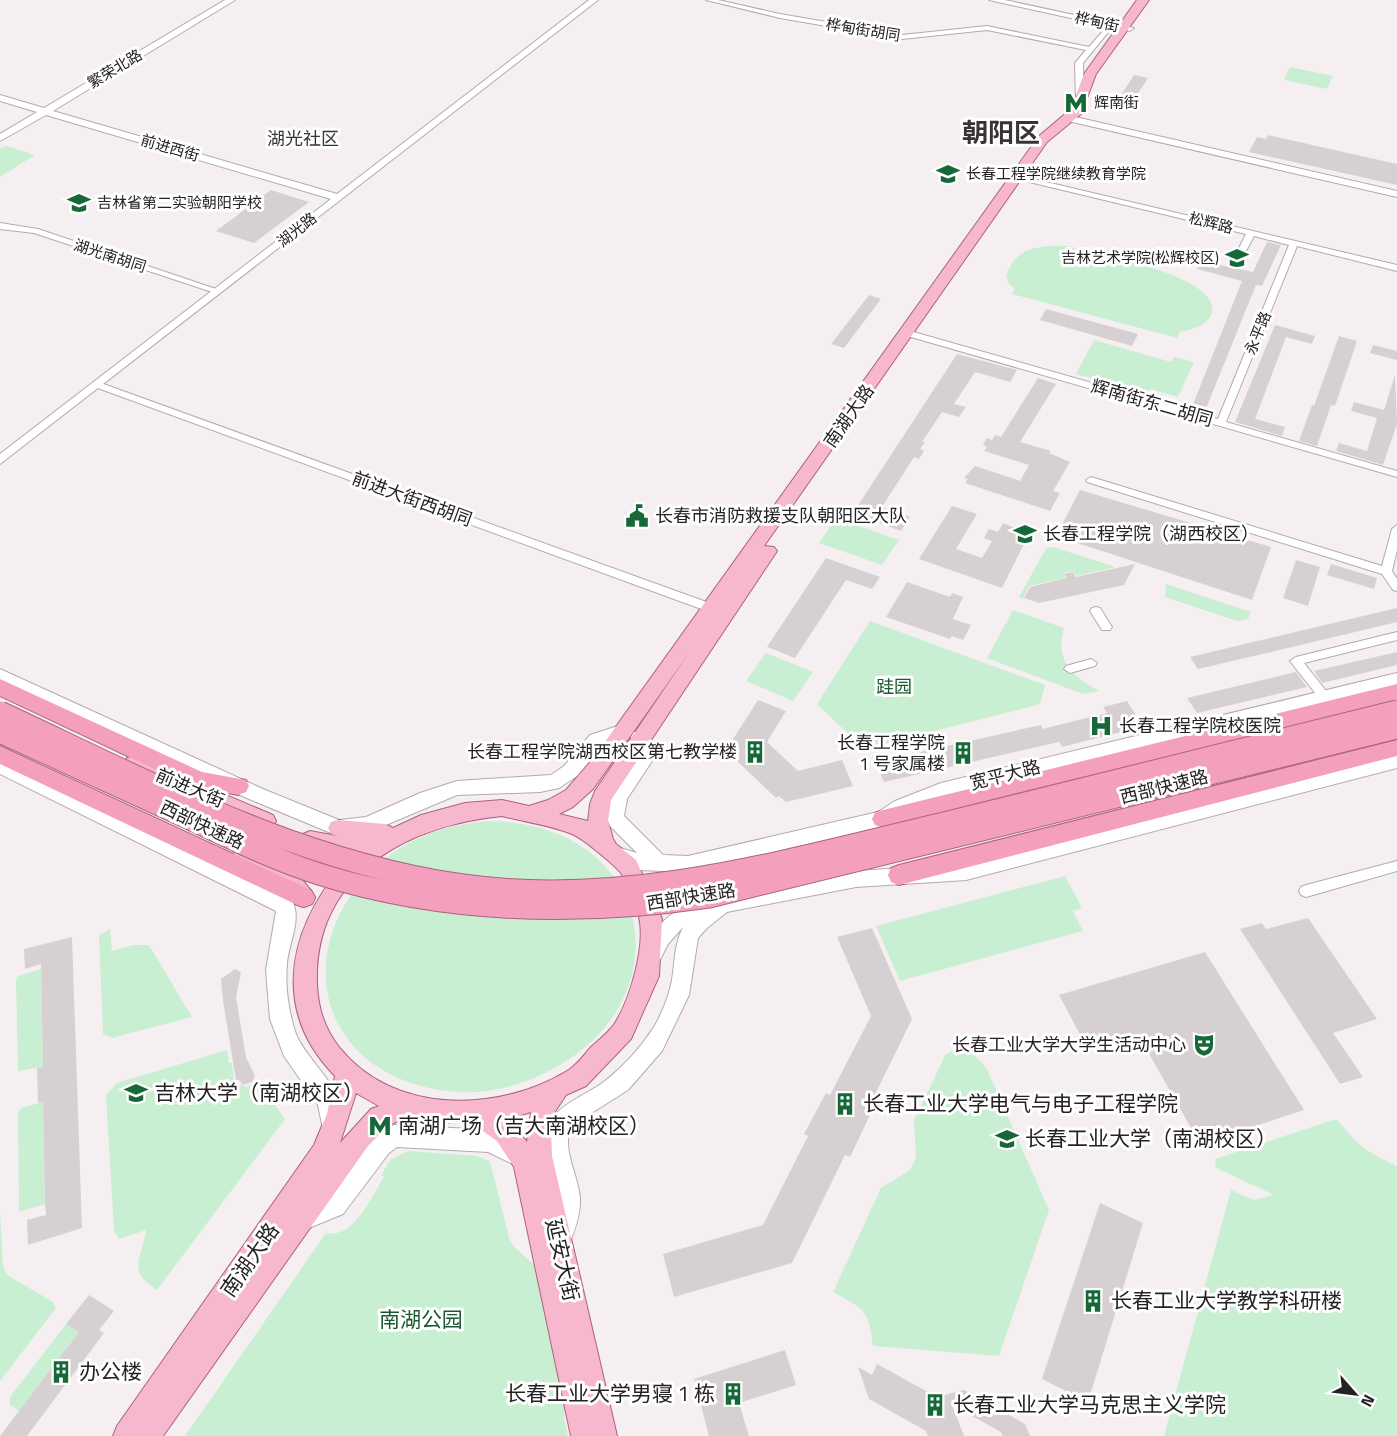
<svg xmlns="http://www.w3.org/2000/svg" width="1397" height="1436" font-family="'Titillium Web','Noto Sans SC',sans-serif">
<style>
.green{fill:#c9efd2}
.building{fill:#d7d0d2}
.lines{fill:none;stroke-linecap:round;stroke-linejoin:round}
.minor-casing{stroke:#b1abad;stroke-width:2}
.tertiary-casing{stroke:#b1abad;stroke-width:2}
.secondary-casing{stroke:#b1abad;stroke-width:2}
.primary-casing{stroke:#aa647d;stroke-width:2}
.trunk-casing{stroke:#aa647d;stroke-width:2}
.minor{fill:#fff;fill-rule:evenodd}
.tertiary{fill:#fff;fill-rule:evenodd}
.secondary{fill:#fff;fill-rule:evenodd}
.primary{fill:#f7b7ce;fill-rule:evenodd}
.trunk{fill:#f49fbe;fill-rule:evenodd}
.trunk-bridge-casing{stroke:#aa647d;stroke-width:23;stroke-linecap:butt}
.trunk-bridge{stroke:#f49fbe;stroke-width:21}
.labels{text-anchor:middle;stroke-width:6;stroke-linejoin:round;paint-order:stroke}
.far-street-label{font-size:15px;fill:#252223;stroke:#fefefe}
.far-poi-label{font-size:15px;fill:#252223;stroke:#fefefe;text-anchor:start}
.far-quarter-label{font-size:18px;fill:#383334;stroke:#fefefe}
.street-label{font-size:18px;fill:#252223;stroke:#fefefe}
.poi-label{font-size:18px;fill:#252223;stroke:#fefefe;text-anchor:start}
.park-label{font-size:18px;fill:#1b5932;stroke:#fefefe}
.near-poi-label{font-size:21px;fill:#252223;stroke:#fefefe;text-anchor:start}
.near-street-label{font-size:21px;fill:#252223;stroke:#fefefe}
.near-park-label{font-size:21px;fill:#1b5932;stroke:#fefefe}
.far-town-label{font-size:26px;font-weight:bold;fill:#383334;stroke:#fefefe}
</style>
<rect width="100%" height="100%" fill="#f6eff1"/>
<path class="green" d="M1290 67 1333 76 1327 89 1284 80Z
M7 146 35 155 0 177V148Z
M1049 246H1066C1093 254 1216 274 1212 310 1211 325 1193 329 1180 332L1177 338 1012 294 1015 288 1010 285 1006 277C1013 254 1026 248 1049 246Z
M1094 340 1171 362 1174 357 1194 362 1178 397 1150 389 1147 394 1076 374Z
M836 518 899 540 882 565 819 543Z
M1053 547 1116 567 1077 576 1073 571 1063 573 1066 578 1029 586 1023 599 1019 597 1046 548Z
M1166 584 1251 612 1248 619 1237 621 1165 597Z
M1013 610 1064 628C1055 661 1071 675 1099 691L1083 694 987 658Z
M870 621 1045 685 1040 704 864 749 817 704Z
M766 653 813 672 793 701 746 681Z
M488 821C658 822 689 1007 541 1075 515 1087 485 1094 456 1092 419 1089 384 1077 357 1050 298 988 329 896 394 852 422 833 454 824 488 821Z
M1065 876 1082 908 1073 911 1083 931 900 981 876 926Z
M110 929 112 951 133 945H149L192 1017 112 1038 103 1034 99 935Z
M41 969 43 1067 18 1071 16 980 18 976Z
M227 1050 229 1063H232L234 1082 247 1087 257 1080 285 1119 157 1290C127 1271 141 1261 146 1230L119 1239 114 1231 106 1095 117 1083Z
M954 1050C971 1051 977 1056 987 1069L1049 1210 999 1356 873 1346C868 1308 866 1311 833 1292L881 1188 910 1170 916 1158 914 1120 946 1054Z
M43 1102 45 1204 19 1212 18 1113 21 1108Z
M1333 1120H1337C1361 1147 1363 1150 1397 1166V1436H1164L1231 1190 1254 1200 1274 1195 1216 1168 1215 1159Z
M409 1151 477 1156 490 1161 510 1241 515 1248 538 1268 566 1397 564 1418 568 1436H185L326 1233C354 1239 371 1197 384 1177L381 1175 391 1159Z
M0 1209 3 1266 7 1275 53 1302 56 1308 0 1381Z
M66 1324 79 1332 19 1411 10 1405V1397Z"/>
<path class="building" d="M1134 75 1148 78 1128 109 1114 106Z
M1268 135 1397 164V185L1249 152 1257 137 1266 139Z
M271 190 309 202 254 243 216 231Z
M1267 242 1281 245 1262 286 1256 285 1205 411 1192 407 1242 281 1197 269 1206 250 1215 253 1210 263 1253 272Z
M869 295 881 299 844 348 831 344Z
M1046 309 1138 334 1132 346 1040 320Z
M1275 325 1315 336 1312 344 1286 337 1255 419 1285 427 1282 436 1235 422Z
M1339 336 1357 341 1335 406 1331 405 1317 446 1299 441 1312 405 1314 406Z
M1373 345 1397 351V360L1370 353Z
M957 354 1017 370 1010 382 975 372 954 404 966 407 959 417 942 412 922 442H925L920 449 924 451 919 459 914 457 882 507 910 517 901 531 853 513Z
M1395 375 1397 424 1383 465 1336 451 1339 443 1367 451 1377 418 1351 411 1354 402 1384 410Z
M1038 378 1056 384 1020 442 1051 451 1049 453 1070 462 1053 491 1060 493 1050 511 965 483 968 479 964 478 975 466 1020 481 1029 465 984 451 987 447 983 445 987 438 992 440 995 435 1001 437Z
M1080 490 1271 547 1252 600 1056 536Z
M952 506 977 514 956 549 982 558 992 541 984 538 989 529 998 532 1003 523 1029 534 1002 588 919 559Z
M826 558 880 577 872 589 846 580 795 658 767 647Z
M1296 560 1320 567 1308 606 1283 598Z
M1135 564 1124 585 1039 603 1024 598 1030 587 1067 578 1064 574 1073 572 1076 577Z
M1331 564 1377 578 1374 589 1327 575Z
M907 582 950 597 952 593 963 597 953 619 971 625 963 640 952 636 950 639 886 617Z
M1397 608V622L1309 643 1198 669 1190 657Z
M1397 652V665L1322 683 1314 671Z
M1296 672 1307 687 1197 713 1187 698Z
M758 700 786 711 767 742 798 771 842 760 853 786 786 802 779 796 776 798 737 761 740 758 728 747Z
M1127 701 1136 715 1129 730 1062 747 1059 742 884 782 875 762 1041 725 1042 729 1107 713 1103 707Z
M1308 918 1377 1019 1333 1033 1363 1077 1340 1084 1240 929 1262 923 1266 929Z
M872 928 912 1019 866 1113 870 1115 850 1157 845 1155 792 1263 674 1297 663 1254 763 1225 808 1136 804 1134 826 1093 830 1095 871 1016 837 937Z
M72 937 82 1228 28 1245 27 1220 46 1215 45 1204 43 1102 38 1103 37 1068 43 1067 41 964 25 969 24 949Z
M1205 952 1304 1110 1200 1144 1142 1041 1117 1048 1109 1034 1084 1042 1059 995Z
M235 969 241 972 236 997 246 1057 255 1076 252 1082 243 1085 239 1080H236L223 1001 221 979Z
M1100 1203 1143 1223 1088 1402 1042 1379Z
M89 1295 114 1311 99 1330 104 1333 27 1436H0L79 1332 66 1324Z
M785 1350 796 1385 739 1403 749 1436H709L694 1379Z
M877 1364 937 1397 964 1390 1025 1424 1030 1436H1003L1001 1432 952 1405 964 1436H928L926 1431 869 1399 858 1367 872 1375Z"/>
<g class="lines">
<g class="minor-casing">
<path id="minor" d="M706 0H718L780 14 902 35 987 26 1089 47 1109 24 1114 25 1083 63 1084 101 1080 103 1076 101 1075 63 1086 50 987 30 902 39 780 18Z
M1021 176 1397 265V271L1297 246 1226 422 1397 471V477L904 335V331H910L1218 419 1289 245 1254 236 1239 264H1233L1232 262 1246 234 1021 180Z
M0 223 38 229 222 291 218 294 215 293 34 233 0 229Z
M98 382 723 608 725 611 723 614H715L95 387 93 385Z
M1091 477 1382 566 1392 529 1397 525V550L1392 571 1397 579V591L1393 590 1382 574 1087 482 1086 480Z
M1096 607 1100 608 1112 627 1110 630H1102L1090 611 1092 608Z
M1397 632V640L1304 663 1326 691 1320 695 1316 694 1290 661 1296 657Z
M1091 659 1097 663 1095 666 1070 673 1064 669 1066 666Z
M1397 861V871L1306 897 1301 895 1299 891 1301 887 1306 885Z"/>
</g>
<g class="tertiary-casing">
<path id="tertiary" d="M225 0H235L53 111 337 194 589 0H598L0 464V454L331 199 46 115 0 141V134L37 112 0 101V95L44 108Z
M989 0H1005L1134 28 1130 31Z
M1071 116 1397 191V197L1068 121V117Z"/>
</g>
<g class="secondary-casing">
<path id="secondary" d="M0 669 263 789 339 820 366 817 420 793 457 781 551 775 564 766 590 735 624 724 630 726 633 731 630 736 603 745 577 776 559 788 540 792 457 795 374 830 338 836 249 799 0 684Z
M1397 673V687L944 798 909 811 883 827 688 872 639 870 610 861 607 855 610 849 617 847 637 853 610 826 604 812 612 792 634 760 631 737 634 732H646L652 761 627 799 624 816 663 855 688 856 878 812 895 801 941 783Z
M1397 754V768L966 880 856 887 727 912 707 928 698 938 689 995 662 1051 628 1090 582 1119 569 1131C564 1154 578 1175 580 1198 581 1215 574 1233 567 1249L559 1253 551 1249C544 1233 558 1215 556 1196 555 1178 545 1161 545 1143 545 1106 582 1099 605 1081 624 1066 641 1047 654 1027 662 1013 669 996 672 980 675 961 674 945 683 927L668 944 660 960 653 963 646 960 643 954C654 924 671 911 700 900L856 871 966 864Z
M0 759 292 900C302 920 289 942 287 963 285 985 288 1007 294 1028 303 1062 357 1094 340 1134L332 1137 324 1134 318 1105 284 1056 270 1019 266 970 276 911 0 774Z
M394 1125 490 1130 527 1148 530 1156 527 1164 519 1167 488 1152 397 1147 389 1153 343 1214 299 1232 291 1228 287 1220 291 1212 327 1198 373 1137Z"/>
</g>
<g class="primary-casing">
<path id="primary" d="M1137 0H1149L1096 74 1081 114 1047 142 764 546 774 547 777 551 611 800 608 821 613 839 616 844 636 860 662 919 659 976 631 1039 586 1086 566 1095 554 1113 551 1129 552 1156 617 1436H571L514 1167 497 1141 469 1121 437 1123 408 1117 389 1125 368 1146 163 1436H113L117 1426 314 1145 327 1114 335 1076C266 1006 291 917 354 854L328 853 303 846 300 840 303 834 310 831 337 836 331 834 328 828 331 822 338 820 385 824 393 828 421 815 465 803 502 800 529 806 548 800 566 790 592 760 1039 136 1071 109 1084 74ZM689 653 595 791 590 804 588 821 559 814 573 807 593 789ZM502 816C525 822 550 825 572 834 581 837 615 865 621 873 625 879 627 888 630 895 633 902 637 910 639 917 646 946 630 999 615 1023 609 1032 599 1040 591 1047 584 1055 576 1066 567 1071 498 1113 393 1115 339 1047 321 1024 316 999 317 970 322 869 413 825 502 816ZM356 1093 379 1106 371 1109 340 1143ZM531 1112 527 1142 508 1119Z
M134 756 273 815 276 821 273 827 266 829 259 827 127 770 124 764 127 758Z
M244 846C271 856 302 871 315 898L312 904 304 907 296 904 277 884 237 861 233 855 237 849Z"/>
</g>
<g class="trunk-casing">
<path id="trunk" d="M0 679 202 772 246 780 249 786 246 792 238 795 191 786 0 696Z
M1397 684V700L883 828 875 825 872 819 875 813 883 810Z
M1397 740V756L899 885 891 882 888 875 891 868 899 865Z
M0 746 311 890 315 897 311 904 303 907 295 904 0 764Z"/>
</g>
<use href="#minor" class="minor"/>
<use href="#tertiary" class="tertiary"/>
<use href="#secondary" class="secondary"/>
<use href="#primary" class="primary"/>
<use href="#trunk" class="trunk"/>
<g class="trunk-bridge-casing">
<path id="trunk-bridge" d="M0 712C148 781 298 862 463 885 625 908 787 860 944 823 1095 786 1246 749 1397 711
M0 732C63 761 126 790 190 819 232 839 274 860 319 874 446 914 578 916 709 897L1397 728"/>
</g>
<use href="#trunk-bridge" class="trunk-bridge"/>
</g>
<defs>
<g id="metro-bare" transform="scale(1.8)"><path d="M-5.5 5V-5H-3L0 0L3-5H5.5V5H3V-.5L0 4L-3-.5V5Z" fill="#166838" stroke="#fefefe" stroke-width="2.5" paint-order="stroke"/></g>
<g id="university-bare" transform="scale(1.8)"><path d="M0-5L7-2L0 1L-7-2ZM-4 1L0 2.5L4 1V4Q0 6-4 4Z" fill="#166838" stroke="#fefefe" stroke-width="2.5" paint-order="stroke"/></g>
<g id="school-bare" transform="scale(1.8)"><path d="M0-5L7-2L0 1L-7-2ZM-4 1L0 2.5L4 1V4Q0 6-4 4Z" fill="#166838" stroke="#fefefe" stroke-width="2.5" paint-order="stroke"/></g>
<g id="civic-bare" transform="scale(1.8)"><path d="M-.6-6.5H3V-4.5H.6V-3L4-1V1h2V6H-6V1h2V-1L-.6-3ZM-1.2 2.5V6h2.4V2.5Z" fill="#166838" stroke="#fefefe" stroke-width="2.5" paint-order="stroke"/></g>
<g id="hospital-bare" transform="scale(1.8)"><path d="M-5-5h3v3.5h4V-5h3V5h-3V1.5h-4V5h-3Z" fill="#166838" stroke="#fefefe" stroke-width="2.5" paint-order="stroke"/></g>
<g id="building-bare" transform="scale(1.8)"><path d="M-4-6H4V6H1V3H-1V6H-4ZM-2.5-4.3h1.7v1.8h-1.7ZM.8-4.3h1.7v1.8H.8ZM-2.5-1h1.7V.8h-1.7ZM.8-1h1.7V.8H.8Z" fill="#166838" stroke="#fefefe" stroke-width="2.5" paint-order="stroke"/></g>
<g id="theatre-bare" transform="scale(1.8)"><path d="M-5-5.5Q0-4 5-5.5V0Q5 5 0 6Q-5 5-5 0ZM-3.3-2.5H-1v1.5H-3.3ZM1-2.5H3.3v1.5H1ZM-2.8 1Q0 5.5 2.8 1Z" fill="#166838" stroke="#fefefe" stroke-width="2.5" paint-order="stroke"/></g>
</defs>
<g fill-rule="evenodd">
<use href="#metro-bare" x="1076" y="103"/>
<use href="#university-bare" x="948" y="174"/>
<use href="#school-bare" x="79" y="203"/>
<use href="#university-bare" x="1237" y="258"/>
<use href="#civic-bare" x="637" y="516"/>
<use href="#university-bare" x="1025" y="534"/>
<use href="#hospital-bare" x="1101" y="726"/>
<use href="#building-bare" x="755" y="752"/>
<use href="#building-bare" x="963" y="753"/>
<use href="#theatre-bare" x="1204" y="1045"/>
<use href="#university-bare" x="136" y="1093"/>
<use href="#building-bare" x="845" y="1104"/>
<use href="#metro-bare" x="380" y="1126"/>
<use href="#university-bare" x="1007" y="1139"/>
<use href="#building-bare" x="1093" y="1301"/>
<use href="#building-bare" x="61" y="1372"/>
<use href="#building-bare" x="733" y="1394"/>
<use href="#building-bare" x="935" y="1405"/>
</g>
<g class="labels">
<g class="far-street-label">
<text transform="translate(1097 22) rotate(12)" y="5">桦甸街</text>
<text transform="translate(863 30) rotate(9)" y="5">桦甸街胡同</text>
<text transform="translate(115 69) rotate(-31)" y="5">繁荣北路</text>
<text transform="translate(170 148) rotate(16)" y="5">前进西街</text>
<text transform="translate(1211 223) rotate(14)" y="5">松辉路</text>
<text transform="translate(297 230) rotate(-38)" y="5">湖光路</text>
<text transform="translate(110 256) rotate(18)" y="5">湖光南胡同</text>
<text transform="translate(1258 333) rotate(-68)" y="5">永平路</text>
</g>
<g class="far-poi-label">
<text x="1094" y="108">辉南街</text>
<text x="966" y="179">长春工程学院继续教育学院</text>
<text x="97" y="208">吉林省第二实验朝阳学校</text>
<text x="1219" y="263" text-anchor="end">吉林艺术学院(松辉校区)</text>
</g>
<g class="far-quarter-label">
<text x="303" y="145">湖光社区</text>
</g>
<g class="street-label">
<text transform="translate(1152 403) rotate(16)" y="6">辉南街东二胡同</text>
<text transform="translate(849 416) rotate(-55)" y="6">南湖大路</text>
<text transform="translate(412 499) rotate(20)" y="6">前进大街西胡同</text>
<text transform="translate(1005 775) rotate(-14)" y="6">宽平大路</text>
<text transform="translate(1164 787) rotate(-14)" y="6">西部快速路</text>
<text transform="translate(190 788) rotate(23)" y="6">前进大街</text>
<text transform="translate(202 825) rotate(25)" y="6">西部快速路</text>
<text transform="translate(691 897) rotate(-9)" y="6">西部快速路</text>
</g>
<g class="poi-label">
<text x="655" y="522">长春市消防救援支队朝阳区大队</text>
<text x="1043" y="540">长春工程学院（湖西校区）</text>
<text x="1119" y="732">长春工程学院校医院</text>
<text x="945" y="749" text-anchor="end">长春工程学院<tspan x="945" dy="21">1 号家属楼</tspan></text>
<text x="737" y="758" text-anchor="end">长春工程学院湖西校区第七教学楼</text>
<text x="1186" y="1051" text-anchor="end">长春工业大学大学生活动中心</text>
</g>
<g class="park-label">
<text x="894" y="693">跬园</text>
</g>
<g class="near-poi-label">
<text x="154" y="1100">吉林大学（南湖校区）</text>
<text x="863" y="1111">长春工业大学电气与电子工程学院</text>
<text x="398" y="1133">南湖广场（吉大南湖校区）</text>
<text x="1025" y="1146">长春工业大学（南湖校区）</text>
<text x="1111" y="1308">长春工业大学教学科研楼</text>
<text x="79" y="1379">办公楼</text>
<text x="715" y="1401" text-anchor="end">长春工业大学男寝 1 栋</text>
<text x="953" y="1412">长春工业大学马克思主义学院</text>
</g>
<g class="near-street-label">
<text transform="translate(250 1260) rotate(-55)" y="7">南湖大路</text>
<text transform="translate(562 1260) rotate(77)" y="7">延安大街</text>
</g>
<g class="near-park-label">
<text x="421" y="1327">南湖公园</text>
</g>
<g class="far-town-label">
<text x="1001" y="142">朝阳区</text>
</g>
</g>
<g transform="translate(1355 1394) rotate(118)" stroke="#fefefe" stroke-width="4.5" paint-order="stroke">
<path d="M0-4.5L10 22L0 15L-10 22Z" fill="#252223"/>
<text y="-9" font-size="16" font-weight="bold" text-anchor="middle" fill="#252223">N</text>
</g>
</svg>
